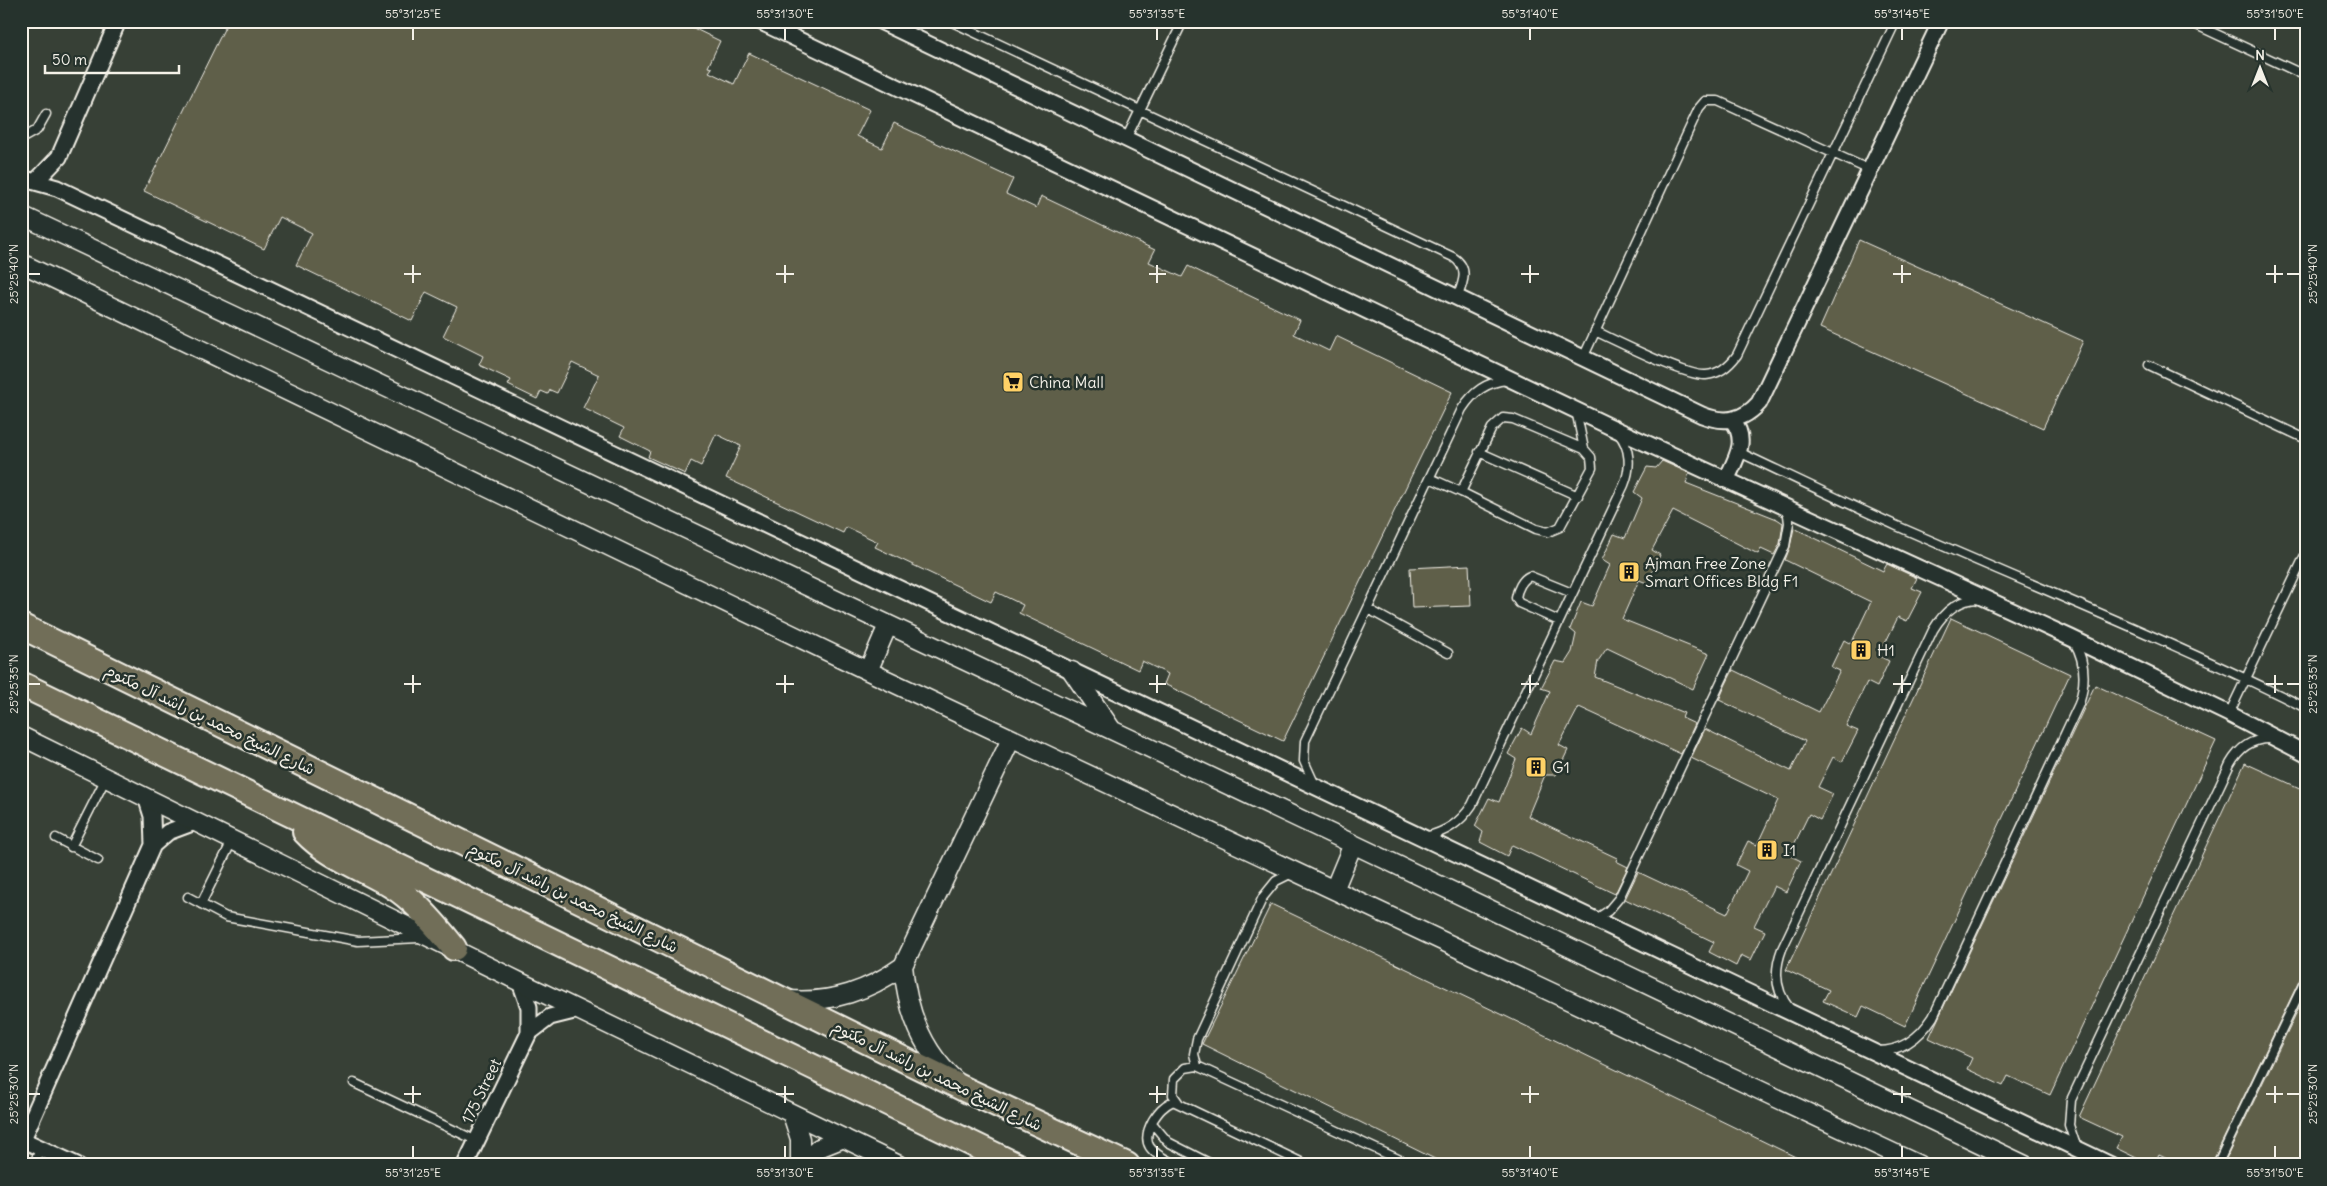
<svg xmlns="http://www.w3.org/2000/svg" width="2327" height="1186" font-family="Delius,'Playpen Sans Arabic',sans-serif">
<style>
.building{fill:#5f5e4a;stroke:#f4f1e8}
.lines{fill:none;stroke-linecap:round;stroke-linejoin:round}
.service-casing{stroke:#f4f1e8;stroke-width:11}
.minor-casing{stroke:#f4f1e8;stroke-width:19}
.tertiary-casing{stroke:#f4f1e8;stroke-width:21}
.trunk-casing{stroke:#f4f1e8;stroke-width:28}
.service{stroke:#26332d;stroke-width:8}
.minor{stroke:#26332d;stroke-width:15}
.tertiary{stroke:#26332d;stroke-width:18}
.trunk{stroke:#716e59;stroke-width:24}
.ticks{fill:none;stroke:#f4f1e8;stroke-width:2}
.labels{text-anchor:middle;stroke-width:5;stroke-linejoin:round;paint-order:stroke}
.poi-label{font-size:16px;fill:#f4f1e8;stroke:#26332d;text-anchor:start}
.street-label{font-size:16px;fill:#f4f1e8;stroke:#26332d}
.neatline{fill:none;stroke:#f4f1e8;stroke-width:2}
.ticks-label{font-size:12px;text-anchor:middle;fill:#f4f1e8}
</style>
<rect width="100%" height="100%" fill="#374036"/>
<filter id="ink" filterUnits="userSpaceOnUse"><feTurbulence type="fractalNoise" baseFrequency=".02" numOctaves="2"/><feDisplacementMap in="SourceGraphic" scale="10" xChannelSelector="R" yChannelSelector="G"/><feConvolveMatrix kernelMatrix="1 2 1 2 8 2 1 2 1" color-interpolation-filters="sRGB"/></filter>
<g filter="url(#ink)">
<path class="building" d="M228 21H679L720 41 708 67 712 68 709 72 734 84 749 53 870 110 857 136 882 148 894 123 1013 179 1006 194 1036 208 1041 196 1155 250 1149 262 1182 277 1188 266 1300 320 1294 334 1329 351 1336 336 1452 392 1283 741 1164 684 1168 674 1142 661 1138 670 1019 613 1023 605 996 592 991 602 875 547 878 542 846 527 843 533 726 478 741 446 716 434 701 466 691 461 685 474 648 457 650 451 620 436 624 428 583 408 599 375 572 362 557 393 550 390 548 394 541 391 537 399 508 385 511 380 479 365 483 356 443 336 457 307 426 292 412 321 296 265 312 233 280 217 264 249 144 191Z
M1859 240 2083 341 2043 428 1820 328Z
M1662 461 1689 473 1686 483 1777 519 1783 523 1780 544 1774 555 1761 549 1758 554 1673 511 1652 550 1660 555 1647 583 1639 580 1622 619 1709 654 1693 689 1607 648 1598 661 1595 677 1684 713 1682 718 1695 724 1681 754 1579 707 1559 745 1568 750 1556 775H1545L1528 816 1617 858 1616 861 1628 867 1615 894 1512 845 1507 856 1480 842 1483 832 1475 826 1489 798 1499 802 1516 759 1508 754 1522 728 1531 734 1550 691 1541 688 1555 661 1565 663 1572 652 1576 634 1570 629 1581 602 1592 606 1610 565 1602 560 1614 534 1625 538 1642 498 1634 492 1647 467 1656 468Z
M1794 528 1883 571 1887 564 1917 578 1912 588 1922 592 1907 621 1898 617 1879 656 1889 661 1877 687 1867 682 1846 726 1858 731 1842 762 1833 757 1818 787 1833 794 1820 820 1809 814 1789 855 1801 861 1786 892 1774 886 1754 926 1765 931 1751 960 1741 955 1736 966 1709 952 1714 942 1625 899 1638 872 1727 914 1748 871 1736 865 1748 841 1757 845 1778 800 1691 758 1705 729 1791 771 1805 741 1719 700 1725 686 1733 670 1819 712 1840 671 1831 667 1844 640 1851 644 1871 602 1785 560 1790 547Z
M1469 565 1471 606 1412 608 1410 568Z
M1951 618 2070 674 1905 1026 1863 1006 1858 1017 1823 1001 1829 990 1786 970Z
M2095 685 2216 741 2050 1095 2008 1076 2003 1086 1967 1069 1972 1058 1929 1038Z
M2245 763 2306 791V973L2301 977 2211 1165H2180L2159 1155 2154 1165H2151L2116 1148 2122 1137 2079 1117Z
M1271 904 1501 1014 1812 1165H1447L1202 1044Z
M2306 993V1165H2223Z"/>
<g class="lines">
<g class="service-casing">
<path id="service" d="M950 21 1453 257C1470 268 1463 283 1457 298
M2188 21 2306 76
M21 139 37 130 46 114
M1126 139 1183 21
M1595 331C1617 341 1687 377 1706 375 1720 374 1729 366 1737 355L1896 21
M1583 358 1699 108 1705 101H1718L1870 170
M2149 365 2306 439
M1576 410 1584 449 1591 457 1592 468 1560 527 1548 532 1536 529 1461 492 1492 428 1503 418 1513 419 1584 449
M1479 452 1578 496
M1739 452C1792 477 1844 502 1897 526 2034 586 2172 641 2306 708
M1430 478 1461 492
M1368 609 1448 653
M1559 621 1519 603 1516 598C1517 590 1522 579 1530 576L1572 593
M2229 714 2306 553
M1314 783 1304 761 1305 741 1462 409C1473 392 1486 382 1507 380
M1425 837C1446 832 1460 823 1472 805L1624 485C1631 468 1631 448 1618 433
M56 838 98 860
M71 847 106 778
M188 897 226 917 358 941 419 938
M201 904 233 839
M1596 919 1608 911 1619 898 1785 546 1789 523 1787 507
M1790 1009C1775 991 1774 970 1782 949L1933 630C1943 613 1958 599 1979 599
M1878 1051C1903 1051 1920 1037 1933 1017L2079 704C2086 682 2086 662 2074 642
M1197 1066 1194 1054 1197 1039 1263 897 1276 881 1292 873
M354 1083 477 1141
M1178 1102 1173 1095 1174 1079 1185 1068 1197 1066 1411 1165
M1152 1123 1168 1142 1213 1165
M2076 1146 2069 1125 2071 1100 2230 764C2239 748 2252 738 2271 739
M33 1165 41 1148
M1176 1165C1154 1153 1138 1147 1153 1120 1159 1111 1163 1106 1173 1101L1307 1165
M2217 1165 2306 979"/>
</g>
<g class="minor-casing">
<path id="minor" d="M759 21 1613 428 2071 638 2229 714 2306 754
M880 21 1702 415C1725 424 1743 421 1759 403L1941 21
M21 178 57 188 2111 1165
M37 180 59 157 118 21
M1726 480C1736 459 1749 440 1732 420
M153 845 168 832 195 822
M529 1033 550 1017 578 1010
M21 1139 77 1165
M23 1139 153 845 152 816 146 797
M465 1165 529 1033V1007L520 982"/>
</g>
<g class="tertiary-casing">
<path id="tertiary" d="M21 215 1353 844 2025 1165
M21 263 868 671 1919 1165
M868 671 888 625
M1072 671 1112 730
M21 736 520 982 899 1165
M1334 890 1353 844
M903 966C907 1010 922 1051 956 1081
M789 1000C833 1003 868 991 903 966L1011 739
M792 1114 800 1139V1165
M801 1165 819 1148 844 1138"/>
</g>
<g class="trunk-casing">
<path id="trunk" d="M21 626 966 1090 1127 1165
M21 684 1016 1165
M305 832C327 856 364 869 392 886 413 898 439 929 454 948"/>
</g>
<use href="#service" class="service"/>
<use href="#minor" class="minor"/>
<use href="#tertiary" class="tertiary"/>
<use href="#trunk" class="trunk"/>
</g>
</g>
<path class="ticks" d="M413 28V40M785 28V40M1157 28V40M1530 28V40M1902 28V40M2275 28V40M413 265V283M785 265V283M1157 265V283M1530 265V283M1902 265V283M2275 265V283M28 274H40M404 274H421M776 274H794M1149 274H1166M1521 274H1539M1893 274H1911M2266 274H2283M2287 274H2300M413 675V693M785 675V693M1157 675V693M1530 675V693M1902 675V693M2275 675V693M28 684H40M404 684H421M776 684H794M1149 684H1166M1521 684H1539M1893 684H1911M2266 684H2283M2287 684H2300M413 1086V1103M785 1086V1103M1157 1086V1103M1530 1086V1103M1902 1086V1103M2275 1086V1103M28 1094H40M404 1094H421M776 1094H794M1149 1094H1166M1521 1094H1539M1893 1094H1911M2266 1094H2283M2287 1094H2300M413 1146V1158M785 1146V1158M1157 1146V1158M1530 1146V1158M1902 1146V1158M2275 1146V1158"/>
<defs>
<g id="supermarket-square" transform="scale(1.125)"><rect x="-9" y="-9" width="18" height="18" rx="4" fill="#ffd166" stroke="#26332d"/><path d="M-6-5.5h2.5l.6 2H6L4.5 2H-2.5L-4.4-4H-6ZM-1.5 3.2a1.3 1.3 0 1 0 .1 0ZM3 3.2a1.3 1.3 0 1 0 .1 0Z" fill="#111"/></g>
<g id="building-square" transform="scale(1.125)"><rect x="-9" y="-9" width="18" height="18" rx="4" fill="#ffd166" stroke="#26332d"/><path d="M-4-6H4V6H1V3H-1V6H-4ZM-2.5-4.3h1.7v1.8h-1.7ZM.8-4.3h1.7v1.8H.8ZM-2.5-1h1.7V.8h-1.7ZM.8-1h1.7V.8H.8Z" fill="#111"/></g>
</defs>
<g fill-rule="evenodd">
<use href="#supermarket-square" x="1013" y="382"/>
<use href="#building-square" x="1629" y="572"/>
<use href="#building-square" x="1861" y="650"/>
<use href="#building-square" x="1536" y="767"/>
<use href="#building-square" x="1767" y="850"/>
</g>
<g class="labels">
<g class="poi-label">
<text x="1029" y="388">China Mall</text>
<text x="1645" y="569">Ajman Free Zone<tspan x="1645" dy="18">Smart Offices Bldg F1</tspan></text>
<text x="1877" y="656">H1</text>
<text x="1552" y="773">G1</text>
<text x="1783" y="856">I1</text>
</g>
<g class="street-label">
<text transform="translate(210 719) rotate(26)" y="6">شارع الشيخ محمد بن راشد آل مكتوم</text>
<text transform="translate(573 897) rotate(26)" y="6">شارع الشيخ محمد بن راشد آل مكتوم</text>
<text transform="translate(937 1075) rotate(26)" y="6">شارع الشيخ محمد بن راشد آل مكتوم</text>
<text transform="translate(481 1091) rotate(-64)" y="6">175 Street</text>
</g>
</g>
<rect width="2327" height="1186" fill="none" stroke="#26332d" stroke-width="55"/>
<g transform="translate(2260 68)" stroke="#26332d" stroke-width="4" paint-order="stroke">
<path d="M0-4L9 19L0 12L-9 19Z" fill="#f4f1e8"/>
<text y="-8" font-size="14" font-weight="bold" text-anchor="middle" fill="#f4f1e8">N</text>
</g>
<path d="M45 65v8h134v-8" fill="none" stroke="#f4f1e8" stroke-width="2.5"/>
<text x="52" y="65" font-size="15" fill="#f4f1e8" stroke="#26332d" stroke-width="4" paint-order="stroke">50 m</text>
<rect x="28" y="28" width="2272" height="1130" class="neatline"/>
<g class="ticks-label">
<text x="413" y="18">55°31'25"E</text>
<text x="785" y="18">55°31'30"E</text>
<text x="1157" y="18">55°31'35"E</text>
<text x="1530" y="18">55°31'40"E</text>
<text x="1902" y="18">55°31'45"E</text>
<text x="2275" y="18">55°31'50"E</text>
<text transform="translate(14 274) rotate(-90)" y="4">25°25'40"N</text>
<text transform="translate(2313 274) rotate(-90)" y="4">25°25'40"N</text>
<text transform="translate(14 684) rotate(-90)" y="4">25°25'35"N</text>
<text transform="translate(2313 684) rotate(-90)" y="4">25°25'35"N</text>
<text transform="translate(14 1094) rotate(-90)" y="4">25°25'30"N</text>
<text transform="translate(2313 1094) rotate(-90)" y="4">25°25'30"N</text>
<text x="413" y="1177">55°31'25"E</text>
<text x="785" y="1177">55°31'30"E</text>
<text x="1157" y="1177">55°31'35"E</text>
<text x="1530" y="1177">55°31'40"E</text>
<text x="1902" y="1177">55°31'45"E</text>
<text x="2275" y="1177">55°31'50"E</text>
</g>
</svg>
